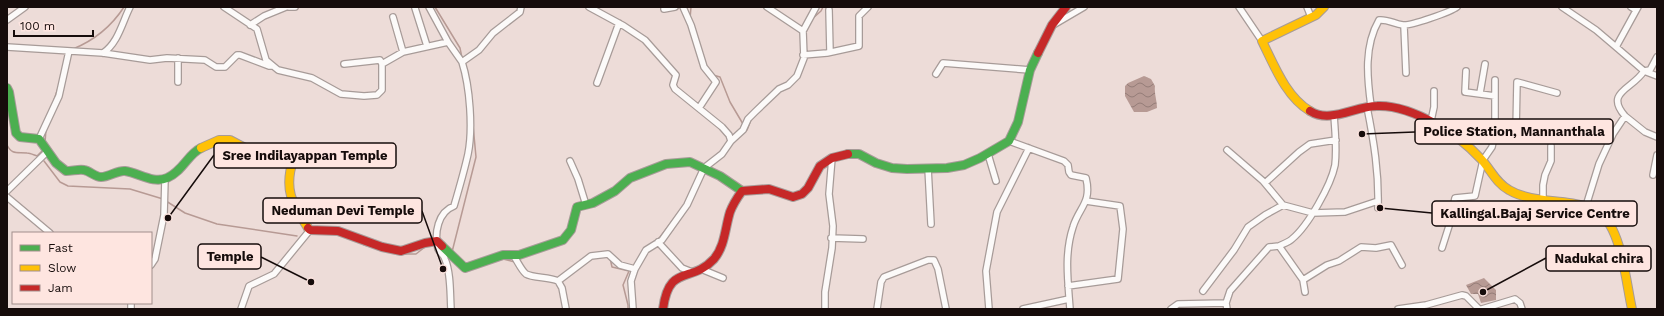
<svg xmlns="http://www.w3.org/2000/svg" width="1664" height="316" font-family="'Work Sans',sans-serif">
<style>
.water{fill:url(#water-waves)}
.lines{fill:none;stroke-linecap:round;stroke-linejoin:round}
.stream{stroke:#b79a94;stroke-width:1.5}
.street-casing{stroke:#a79b98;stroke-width:8}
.fast-casing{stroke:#a79b98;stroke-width:10}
.slow-casing{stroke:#a79b98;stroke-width:10}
.jam-casing{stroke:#a79b98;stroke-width:10}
.street{stroke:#fcfaf9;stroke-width:5.5}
.fast{stroke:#4caf50;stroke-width:8}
.slow{stroke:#ffc107;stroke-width:8}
.jam{stroke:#c62828;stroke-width:8}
.leader{fill:none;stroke:#160c0b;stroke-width:1.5}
.callout-dot{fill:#160c0b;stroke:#fee5e0;stroke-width:1.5}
.callout{fill:#fee5e0;stroke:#160c0b;stroke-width:1.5}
.callout-label{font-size:13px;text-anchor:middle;font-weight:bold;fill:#160c0b}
</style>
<defs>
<pattern id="water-waves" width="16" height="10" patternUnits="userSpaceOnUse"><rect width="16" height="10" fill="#b79a94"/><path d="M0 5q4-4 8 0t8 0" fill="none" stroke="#947c77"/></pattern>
</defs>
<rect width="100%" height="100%" fill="#eddcd8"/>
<path class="water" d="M1144 76 1151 79 1155 86C1154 94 1157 100 1157 108L1147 112H1134L1125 96V86L1128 83Z
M1484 278 1496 290V300L1481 303 1478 294H1471L1466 285Z"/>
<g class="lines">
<path class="stream" d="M435 7 460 48 462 58
M690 19 691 7
M812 19 821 11 823 7
M73 49C95 40 111 27 124 7
M713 75 720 77 730 102 743 124
M54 100 59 85
M745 132 747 130 751 120
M45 143 46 129
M7 145C12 155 17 152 27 153 30 153 34 155 37 156L43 150
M44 161 60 182 68 186 130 189 163 199
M692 200 701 180
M166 201 185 213 217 224 297 236
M657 241 679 212
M364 245 372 247
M452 252 476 157 473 125
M403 254H416L425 247
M610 258 612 267 629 271 623 285 628 305V309
M503 259 515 262
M534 279 542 280"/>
<g class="street-casing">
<path id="street" d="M224 7 257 29 266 60 278 70 312 78 341 94 364 96 377 95 382 90V64L403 52 448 42 462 62 479 50 493 33 520 12 521 7
M289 7H295
M429 7 448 42
M589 7 624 26 645 40 676 75 673 85 675 89 722 127 729 135 731 141 722 154 704 168 687 205 662 240 646 250 635 269 631 281 633 309
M683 7 691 25 704 67 716 82 699 108
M767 7 803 31
M1239 7 1262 41
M1307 7 1311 17
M1562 7 1596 30 1616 47
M1631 7 1636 10
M1638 7 1616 47 1644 71 1657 76
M415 8 427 46
M664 9 675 7
M829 10 830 52
M393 17 403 52
M7 20 25 7
M1055 24 1084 7
M250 25 264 16 286 7
M1404 26 1406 73
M7 47 103 53 150 60 167 58 205 60 216 67H225L237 55H240L269 66H272
M103 53C118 43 122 23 130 7
M803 55 827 53 859 46V16L868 7
M344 64 380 60 382 64
M1466 71 1465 92 1495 96
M936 74 943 63 1030 70
M178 82V58
M597 83 619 23
M1480 93 1485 64
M1371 106C1367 77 1364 46 1379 20 1388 19 1394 24 1403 25 1410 26 1451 12 1457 7
M1367 107C1374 142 1379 173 1378 208
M1625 116C1604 92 1633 89 1644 71L1650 70 1657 57
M1431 121 1434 107V91
M1495 133 1516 131 1517 82 1557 93
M39 139 59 96 69 51
M731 141 743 130 748 119 755 112 779 89 788 85 797 76 804 58 803 31 816 7
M1009 141 1064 161 1068 165 1069 172 1071 175 1086 178C1092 203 1079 207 1073 227 1064 254 1068 281 1070 309
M1227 150 1263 181 1283 205 1313 213 1345 212 1378 201
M988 154 996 181
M570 161 578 179 586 205
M928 168 931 224
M1653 175 1657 155
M1265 183 1299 152 1310 144 1336 140
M7 191 48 151
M7 197 50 233
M1543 199V185L1545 175 1551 161V146
M1586 206 1599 164 1613 134 1625 116 1645 132 1657 137
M831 238 863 239
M658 242 682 268 692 272
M1279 246C1283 244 1289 242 1292 239 1308 226 1331 185 1335 165 1337 148 1335 132 1334 115
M1442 248 1449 226 1455 198 1475 196 1483 160 1492 147 1495 133V80
M513 255C517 260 521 270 526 274 533 278 549 277 558 281L562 288 566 309
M151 265 155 259 164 215 165 179
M701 269 723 278
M1303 280 1327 265 1339 261 1361 247 1376 248 1391 245 1402 265
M558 281 591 256 608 254 620 265 635 269
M1068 286 1118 279 1123 229 1120 206 1086 201
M1203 291 1234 250 1248 227 1265 215 1283 205
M131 303V309
M241 309 249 286 274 274 310 230
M451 309C450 294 451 273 445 259 444 255 440 253 438 249 434 233 438 212 454 206 459 189 464 172 468 154 473 129 470 87 462 62
M825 309V292L832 248 833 226 829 194 832 158
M877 309 881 282 884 277 928 260H934L938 269 946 309
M989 309 986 271 997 212 1029 148
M1023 309 1069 299
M1171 309 1178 304 1226 303
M1227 309 1226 303 1230 291 1269 247 1279 246 1303 280 1305 292
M1398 309 1426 305 1462 295 1466 296 1479 309
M1482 309 1515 299 1520 303 1522 309"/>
</g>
<g class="fast-casing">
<path id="fast" d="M7 88 9 92 16 133 20 137 39 139 56 163 66 171C72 171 79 169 84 170 90 171 95 177 101 177 109 177 118 170 125 171 139 173 153 184 167 178 183 171 188 154 201 148
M848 154H859L876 163 892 168 907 169 947 168 964 165 980 158 1009 141 1018 122 1030 70 1038 53
M442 246 465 268 503 255H519L563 240 571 230 577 207 593 203 615 191 630 178 666 164 690 162 720 176 742 191"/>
</g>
<g class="slow-casing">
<path id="slow" d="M1310 111C1286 97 1274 65 1262 41L1316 15 1324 7
M1436 124C1453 133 1468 145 1481 159 1491 170 1496 183 1509 190 1524 199 1545 200 1562 202 1575 204 1589 205 1600 213 1622 230 1626 283 1632 309
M201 148 219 140H230L251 151 268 156 294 158C283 188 292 204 308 228"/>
</g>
<g class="jam-casing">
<path id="jam" d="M1038 53 1052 25 1066 7
M1310 111C1330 124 1355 106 1377 106 1398 105 1418 114 1436 124
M308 228 310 230 338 231 382 247 401 251 425 243 437 241 442 246
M663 309C669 263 691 284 714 259 725 246 725 228 730 212 733 204 737 198 742 191L769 189 793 197 802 194 808 188 820 166 832 158 848 154"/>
</g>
<use href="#street" class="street"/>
<use href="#fast" class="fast"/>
<use href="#slow" class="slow"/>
<use href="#jam" class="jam"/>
</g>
<path class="leader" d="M1362 134L1415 132M168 218L214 155M443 269L422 211M1380 208L1432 213M311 282L261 257M1483 292L1546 258"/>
<g class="callout-dot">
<circle cx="1362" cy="134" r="4"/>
<circle cx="168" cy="218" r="4"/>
<circle cx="443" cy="269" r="4"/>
<circle cx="1380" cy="208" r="4"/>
<circle cx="311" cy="282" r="4"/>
<circle cx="1483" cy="292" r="4"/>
</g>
<g class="callout">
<rect x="1415" y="119" width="198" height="25" rx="4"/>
<rect x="214" y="143" width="182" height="25" rx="4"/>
<rect x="263" y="198" width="159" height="25" rx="4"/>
<rect x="1432" y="201" width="205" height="25" rx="4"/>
<rect x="198" y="244" width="63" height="25" rx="4"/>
<rect x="1546" y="246" width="105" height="25" rx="4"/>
</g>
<g class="callout-label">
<text x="1514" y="136">Police Station, Mannanthala</text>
<text x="305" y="160">Sree Indilayappan Temple</text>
<text x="343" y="215">Neduman Devi Temple</text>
<text x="1535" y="218">Kallingal.Bajaj Service Centre</text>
<text x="230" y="261">Temple</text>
<text x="1599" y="263">Nadukal chira</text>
</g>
<rect width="1664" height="316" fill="none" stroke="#160c0b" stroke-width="16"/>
<rect x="12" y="232" width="140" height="72" fill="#fee5e0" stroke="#a18e8b"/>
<rect x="20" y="245" width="20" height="6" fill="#4caf50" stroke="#a18e8b"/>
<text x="48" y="252" font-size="12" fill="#160c0b">Fast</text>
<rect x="20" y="265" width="20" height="6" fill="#ffc107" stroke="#a18e8b"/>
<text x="48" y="272" font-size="12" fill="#160c0b">Slow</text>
<rect x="20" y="285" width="20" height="6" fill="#c62828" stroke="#a18e8b"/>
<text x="48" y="292" font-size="12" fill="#160c0b">Jam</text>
<path d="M14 30v6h79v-6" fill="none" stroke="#160c0b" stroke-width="2"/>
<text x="20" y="30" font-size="12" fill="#160c0b" stroke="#fee5e0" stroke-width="3" paint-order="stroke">100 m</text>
</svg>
